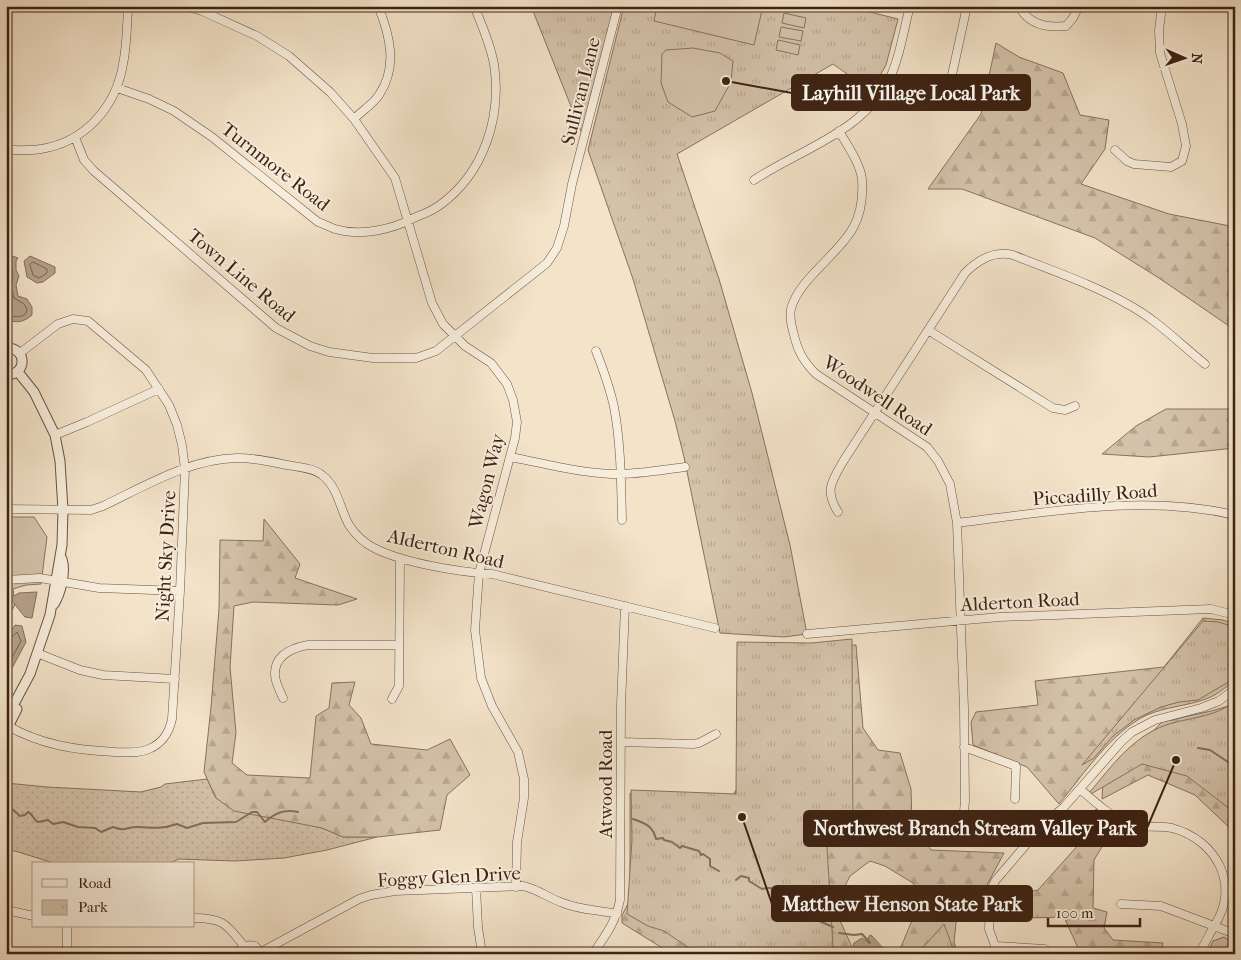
<svg xmlns="http://www.w3.org/2000/svg" width="1241" height="960" font-family="'IM FELL French Canon',serif">
<style>
.grass{fill:url(#grass-dots);stroke:#88725e}
.forest{fill:url(#forest-firs);stroke:#88725e}
.park{fill:url(#park-tufts);stroke:#88725e}
.pitch{fill:#d4c2aa;stroke:#88725e}
.water{fill:#b5a18b;stroke:#856e5b}
.lines{fill:none;stroke-linecap:round;stroke-linejoin:round}
.shore{stroke:#79624e;stroke-width:1}
.stream{stroke:#856e5b;stroke-width:2}
.minor-casing{stroke:#6a5240;stroke-width:9}
.tertiary-casing{stroke:#6a5240;stroke-width:11}
.minor{stroke:#f7eddc;stroke-width:8}
.tertiary{stroke:#f7eddc;stroke-width:9}
.labels{text-anchor:middle;stroke-width:4;stroke-linejoin:round;paint-order:stroke}
.street-label{font-size:19px;fill:#3d2212;stroke:#f7eddc}
.leader{fill:none;stroke:#3d2212;stroke-width:2}
.callout-dot{fill:#3d2212;stroke:#f7eddc;stroke-width:2}
.callout{fill:#3d2212;stroke:#3d2212;stroke-width:2}
.callout-label{font-size:20px;text-anchor:middle;font-weight:bold;fill:#fff}
</style>
<defs>
<pattern id="grass-dots" width="8" height="8" patternUnits="userSpaceOnUse" patternTransform="scale(1.25)"><rect width="8" height="8" fill="#d4c2aa"/><path d="M2 2h.1M6 6h.1" fill="none" stroke="#b7a691" stroke-width="1.8" stroke-linecap="round"/></pattern>
<pattern id="forest-firs" width="22" height="20" patternUnits="userSpaceOnUse" patternTransform="scale(1.25)"><rect width="22" height="20" fill="#d4c2aa"/><path d="M5 1l3.5 6h-7zM16 11l3.5 6h-7z" fill="#b7a691"/></pattern>
<pattern id="park-tufts" width="24" height="20" patternUnits="userSpaceOnUse" patternTransform="scale(1.25)"><rect width="24" height="20" fill="#d4c2aa"/><path d="M3 7l-1-3M5 7V3M7 7l1-3M15 17l-1-3M17 17v-4M19 17l1-3" fill="none" stroke="#b7a691"/></pattern>
</defs>
<rect width="100%" height="100%" fill="#f3e3c9"/>
<filter id="stains"><feTurbulence type="fractalNoise" baseFrequency=".004" numOctaves="4"/><feColorMatrix values="0 0 0 0 .2 0 0 0 0 .09 0 0 0 0 .02 0 0 0 .5 -.17"/></filter>
<radialGradient id="worn" r=".72"><stop offset=".6" stop-color="#630" stop-opacity="0"/><stop offset="1" stop-color="#630" stop-opacity=".3"/></radialGradient>
<path class="grass" d="M207 779 216 798 322 828 343 837H377L327 850 284 858 235 861 179 859 167 864H57L15 851H6V783L47 787 141 792 161 787 165 784Z"/>
<path class="forest" d="M996 43 1019 57 1063 73 1080 115 1109 120 1105 149 1081 184 1169 214 1235 227V330L1159 278 1095 238 962 189H928L981 114Z
M1235 405V448L1149 457 1102 454 1136 426 1166 409H1231Z
M264 519 300 564 295 578 357 599 338 605 253 602 234 606 230 667 236 733 232 763 247 775 310 778 316 716 329 708 332 683 355 682 349 705 361 718 371 744 427 750 450 739 470 775 447 795 440 830 377 837H343L322 828 234 811 216 798 204 772 211 707 219 609 220 540 263 541Z
M1203 618 1223 620 1235 624V680C1226 687 1217 695 1206 699 1187 706 1165 707 1147 715 1112 731 1083 775 1059 804L1027 767 973 745 971 722 976 712 1038 705 1035 681 1164 667Z
M856 645 863 728 878 750 900 753 911 789 912 823 931 850 1004 853 979 900 957 914 954 942 958 954H898L921 899 913 883 885 866 870 861 850 876 839 898 838 916 855 954H672L622 923V915L630 900V793L730 799 739 786 806 647Z
M1235 704V833L1195 795 1148 775 1102 799 1103 782 1162 722 1211 711Z
M1097 809 1118 824 1143 832 1144 839 1105 842 1094 860 1093 908 1107 912 1104 928 1113 940 1163 943 1160 954H1077L1078 948 1064 917 1026 918 1029 892 1038 890 1080 843 1075 821Z
M1224 937 1235 944V954H1207L1213 941Z"/>
<path class="park" d="M531 6H617L584 139Z
M624 6H852L858 8V9L898 19 886 65 871 91 833 64 677 154 719 279 752 393 790 545 807 634 784 637 720 633 684 457 675 421 633 279 588 150Z
M1203 621 1218 622 1235 627V678L1198 700 1179 702 1161 707 1134 720 1112 737 1094 758 1082 765Z
M852 639 853 846H827L833 947 841 954H698L664 931 648 926 627 914 632 840 631 790 736 794 737 642 811 643Z
M1235 701V813L1187 776 1142 764 1091 794 1089 793C1112 766 1132 737 1166 725 1190 717 1214 718 1235 701Z
M944 924 955 954H917Z"/>
<path class="pitch" d="M657 6H763L754 45 654 21Z
M784 13 806 18 804 28 782 23Z
M781 27 803 31 801 41 779 37Z
M778 40 800 45 798 55 776 50Z
M693 48 720 53 733 61 731 82 715 111 692 117 668 102 661 83 662 54 666 50Z
M6 517H34L47 537 41 584 26 585 13 589 15 604 6 624Z"/>
<path class="water" d="M6 254 18 258 16 261V270L19 276 16 285 18 296 27 299 32 307V315C24 322 16 324 6 319Z
M30 256 55 267V273L43 282 37 283 27 277 24 261Z
M37 592 32 618 25 617 12 601V597L19 593Z
M15 625 22 626 26 642 10 672 6 675V638Z
M870 935 872 936 883 948 884 954H860L853 945 854 943 862 938 869 943 868 938Z"/>
<g class="lines">
<path class="shore" d="M6 259 11 262 13 277 11 286 14 298 24 304 27 309 26 313C20 319 14 316 6 315
M33 262 47 269V273L39 278 33 275 30 265Z
M6 639 11 638 17 632 21 641 6 669"/>
<path class="stream" d="M1198 748 1210 750 1231 764 1235 762
M6 808 10 807 20 816 25 815 28 812C33 814 34 821 38 822 41 822 45 820 48 820L53 824 63 822 78 827 95 828 101 832 113 827C126 832 126 827 137 827 151 828 163 829 177 824L187 828 203 823 236 822 252 812H257L265 822C275 813 284 809 298 812
M633 819C645 823 653 826 656 839L663 838 664 840 672 842 680 848 682 846 699 851 701 855 703 854 710 859V866L719 871
M736 880 741 876 749 878V881L762 889C773 886 784 891 793 897L794 910 833 927
M839 933 854 935 862 934 870 943"/>
<g class="minor-casing">
<path id="minor" d="M184 6 202 11 257 36 289 56 330 92 354 119 395 178 432 303 443 324 465 346 491 363 507 384 513 400 517 422 515 438 479 573 475 630 481 678 492 706 518 752 524 779V798L517 842 516 887
M1019 6C1028 24 1047 28 1066 26L1073 18 1079 6
M117 88 149 99 174 111 212 137 318 222C324 224 330 227 335 229 362 237 393 229 416 217 424 214 433 210 440 205 484 173 502 117 494 64 490 44 482 25 474 6
M952 95 950 84 967 6
M354 119C362 111 373 104 379 95 398 67 390 35 378 6
M839 131C847 145 860 163 862 179 863 195 861 214 853 228 839 254 798 280 791 309 789 318 792 327 794 335 798 352 804 362 816 374L927 447 938 461 950 484 957 523 964 708 965 801 962 832
M75 137 84 160 94 171 276 328 310 346 329 352 373 358H416L436 351 547 263 557 248 564 226 572 184 618 6
M6 150C17 150 30 151 41 149 85 142 116 107 123 64 127 45 127 25 128 6
M1115 150 1127 161 1134 164 1171 167 1182 161 1186 146 1182 124 1160 53 1159 30 1162 6
M754 180C802 148 868 131 892 73 901 52 904 28 910 6
M928 330 1053 408 1065 410 1075 406
M596 351C603 369 610 388 614 407 621 444 621 482 622 520
M55 435 87 422 159 389
M511 457C544 464 577 472 611 474 635 475 661 470 685 467
M6 509 91 510 103 506C145 486 189 459 237 458 253 458 268 461 282 464 295 467 312 467 322 475 338 487 340 509 349 525 355 534 364 543 374 548 404 563 458 572 492 574L715 628
M838 512C824 490 832 481 844 460L965 273C978 260 994 250 1013 255 1050 270 1095 285 1129 305 1157 320 1180 344 1205 364
M957 523C1048 512 1144 494 1235 515
M6 580 40 578 99 588 180 591
M807 634 1000 617 1211 609 1235 615
M37 653 80 670 103 675 175 679
M283 698C280 691 275 682 275 675 274 655 292 648 308 645H399
M392 699 399 686 400 558
M6 725C41 745 75 750 115 752 126 752 138 754 149 749 163 743 169 733 172 719L180 591 185 469 182 445 177 425 169 405 146 370 88 321 73 319 58 324 20 353
M621 742 693 744 699 743 716 734
M964 747 1016 766 1015 799
M1080 789C1096 803 1111 817 1130 824 1143 829 1159 825 1172 828 1217 840 1241 886 1214 926L1161 906 1121 904
M476 888 478 927 482 954
M6 910 34 916
M194 918C224 918 227 925 244 946
M995 946 1045 949 1044 954
M261 952 359 899 371 895 395 891 523 886C540 890 548 898 563 903 580 910 600 910 617 914
M67 954V926
M237 954C241 946 247 944 255 946L262 954
M593 954C606 934 615 924 620 900L621 705 625 606
M998 954 989 929 990 893 995 881 1042 826 1064 807 1121 742 1132 732 1155 720 1201 708 1219 701 1235 689
M1199 954 1214 926 1235 934"/>
</g>
<g class="tertiary-casing">
<path id="tertiary" d="M6 348C27 347 28 375 6 375
M54 604C61 593 66 571 62 559
M6 719 30 674 50 615 62 545 63 510 60 461 55 435 34 392 18 372
M6 731 17 709"/>
</g>
<use href="#minor" class="minor"/>
<use href="#tertiary" class="tertiary"/>
</g>
<g class="labels">
<g class="street-label">
<text transform="translate(580 91) rotate(-76)" y="7">Sullivan Lane</text>
<text transform="translate(276 166) rotate(38)" y="7">Turnmore Road</text>
<text transform="translate(242 275) rotate(40)" y="7">Town Line Road</text>
<text transform="translate(878 395) rotate(34)" y="7">Woodwell Road</text>
<text transform="translate(486 481) rotate(-76)" y="7">Wagon Way</text>
<text transform="translate(1095 494) rotate(-4)" y="7">Piccadilly Road</text>
<text transform="translate(446 548) rotate(13)" y="7">Alderton Road</text>
<text transform="translate(165 556) rotate(-87)" y="7">Night Sky Drive</text>
<text transform="translate(1020 601) rotate(-3)" y="7">Alderton Road</text>
<text transform="translate(605 784) rotate(-90)" y="7">Atwood Road</text>
<text transform="translate(449 876) rotate(-3)" y="7">Foggy Glen Drive</text>
</g>
</g>
<path class="leader" d="M726 81L792 93M1176 760L1147 828M742 817L772 904"/>
<g class="callout-dot">
<circle cx="726" cy="81" r="5"/>
<circle cx="1176" cy="760" r="5"/>
<circle cx="742" cy="817" r="5"/>
</g>
<g class="callout">
<rect x="792" y="75" width="238" height="35" rx="5"/>
<rect x="804" y="811" width="343" height="35" rx="5"/>
<rect x="772" y="886" width="260" height="35" rx="5"/>
</g>
<g class="callout-label">
<text x="911" y="100">Layhill Village Local Park</text>
<text x="975" y="835">Northwest Branch Stream Valley Park</text>
<text x="902" y="911">Matthew Henson State Park</text>
</g>
<rect width="1241" height="960" fill="none" stroke="#f3e3c9" stroke-width="25"/>
<rect x="8" y="8" width="1226" height="945" fill="none" stroke="#3d2212" stroke-width="2.5"/>
<rect x="12" y="12" width="1216" height="935" fill="none" stroke="#3d2212"/>
<rect x="32" y="862" width="162" height="65" fill="#f7eddc" stroke="#ad9c8b"/>
<rect x="42" y="879" width="25" height="8" fill="#f7eddc" stroke="#ad9c8b"/>
<text x="78" y="888" font-size="15" fill="#3d2212">Road</text>
<rect x="42" y="900" width="25" height="15" fill="url(#park-tufts)" stroke="#ad9c8b"/>
<text x="78" y="912" font-size="15" fill="#3d2212">Park</text>
<g transform="translate(1184 58) rotate(92)" stroke="#f7eddc" stroke-width="4" paint-order="stroke">
<path d="M0-4L9 19L0 12L-9 19Z" fill="#3d2212"/>
<text y="-8" font-size="14" font-weight="bold" text-anchor="middle" fill="#3d2212">N</text>
</g>
<path d="M1048 918v8h92v-8" fill="none" stroke="#3d2212" stroke-width="2.5"/>
<text x="1056" y="918" font-size="15" fill="#3d2212" stroke="#f7eddc" stroke-width="4" paint-order="stroke">100 m</text>
<rect width="100%" height="100%" filter="url(#stains)"/>
<rect width="100%" height="100%" fill="url(#worn)"/>
</svg>
